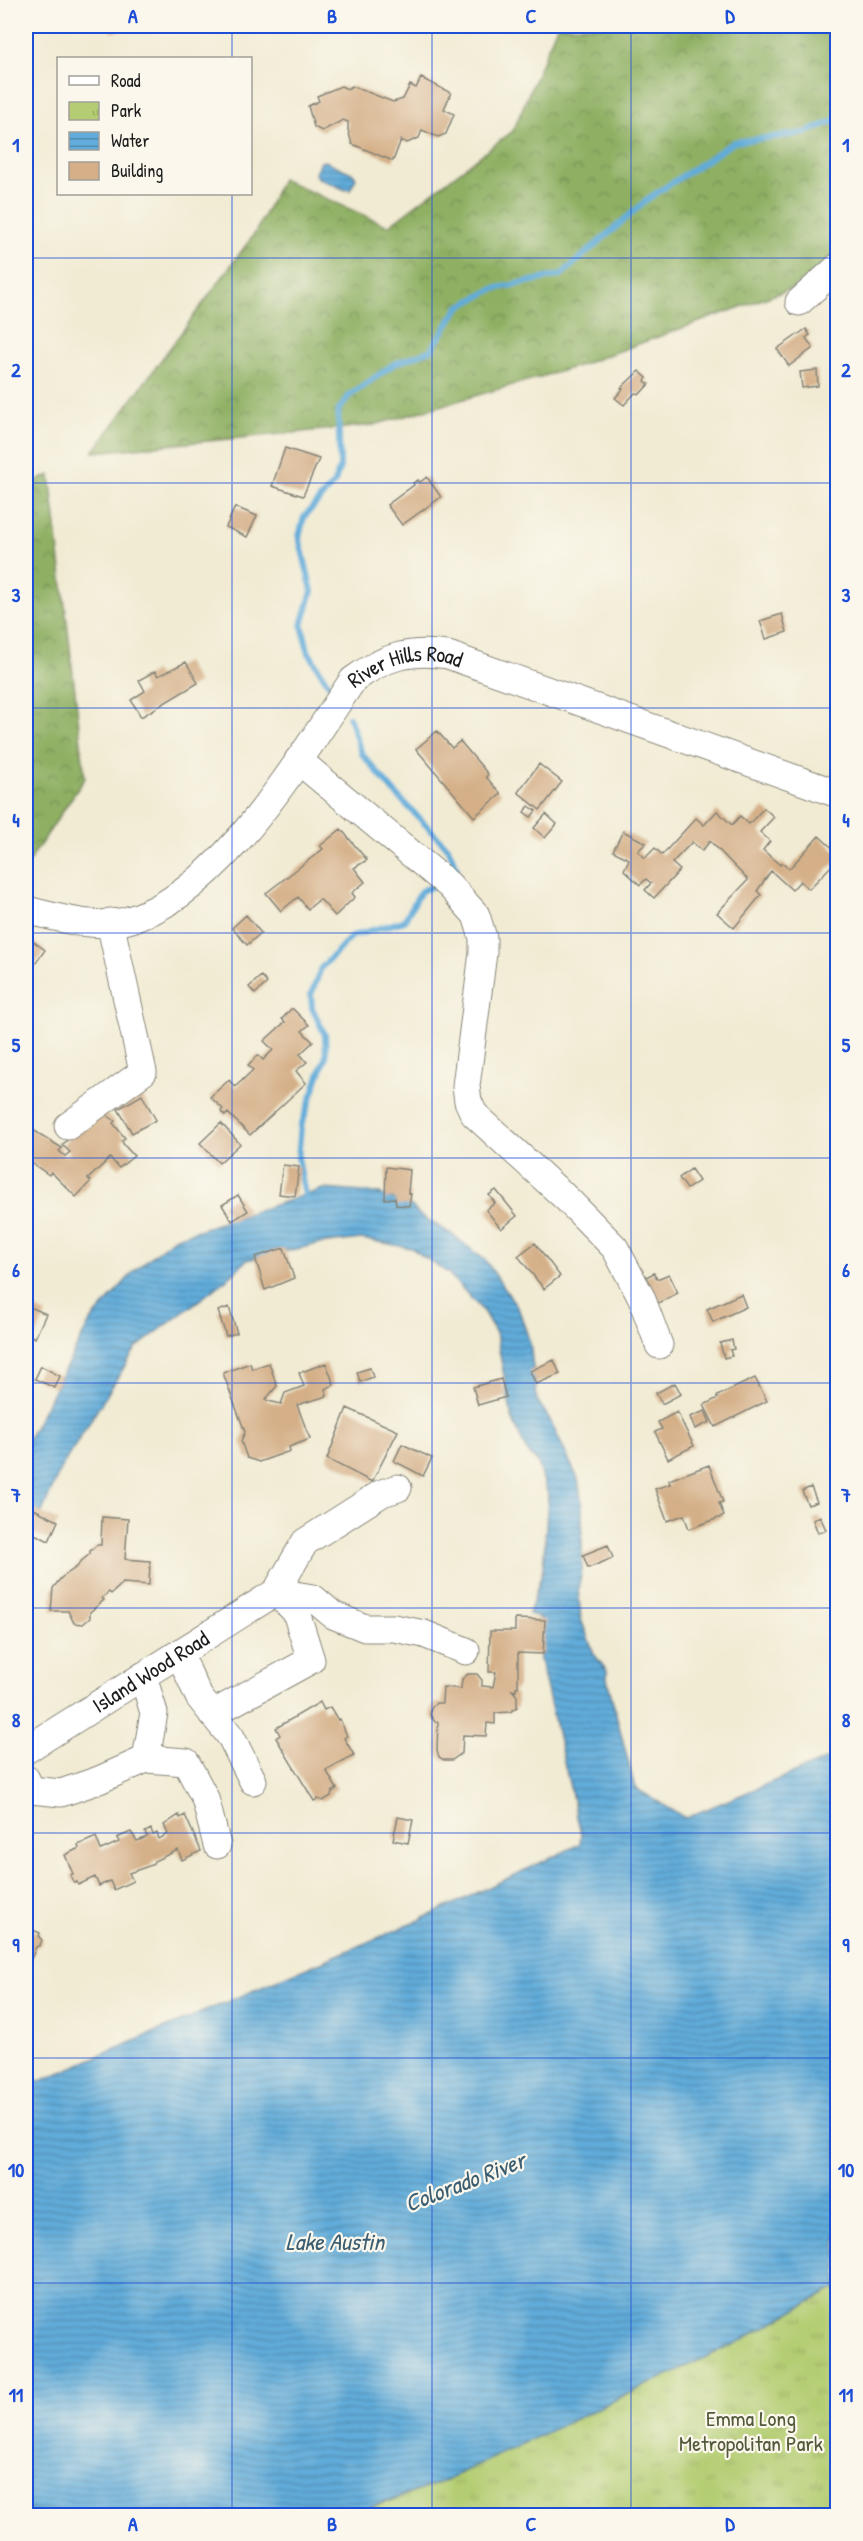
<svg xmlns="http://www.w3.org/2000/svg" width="863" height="2541" font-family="'Patrick Hand',sans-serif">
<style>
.forest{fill:url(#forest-crowns);stroke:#566640;stroke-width:1.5}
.park{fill:url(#park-tufts);stroke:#687447;stroke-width:1.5}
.water{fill:url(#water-rules);stroke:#3e647b;stroke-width:1.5}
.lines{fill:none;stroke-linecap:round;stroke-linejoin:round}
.stream{stroke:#61acda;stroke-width:6}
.building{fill:#d4af87}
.minor-casing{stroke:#868478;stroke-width:29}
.minor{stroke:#fff;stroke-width:27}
.grid{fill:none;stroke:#1d4ed8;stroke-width:1.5;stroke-opacity:0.55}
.labels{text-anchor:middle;stroke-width:4.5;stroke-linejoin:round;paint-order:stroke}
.street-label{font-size:22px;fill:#1c1c1c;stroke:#fbf7ec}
.park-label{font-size:22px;fill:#515a3a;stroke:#fbf7ec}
.water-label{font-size:24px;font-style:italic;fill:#3b5d71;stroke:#fbf7ec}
.neatline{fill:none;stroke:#1d4ed8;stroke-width:2}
.grid-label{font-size:20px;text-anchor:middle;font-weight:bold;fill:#1d4ed8}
</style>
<defs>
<pattern id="forest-crowns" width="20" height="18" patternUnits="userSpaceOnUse" patternTransform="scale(1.5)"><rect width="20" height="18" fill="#8fb064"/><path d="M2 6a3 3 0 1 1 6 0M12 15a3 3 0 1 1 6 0" fill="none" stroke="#748e52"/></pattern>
<pattern id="park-tufts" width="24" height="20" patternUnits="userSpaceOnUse" patternTransform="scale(1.5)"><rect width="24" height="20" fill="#b4cd72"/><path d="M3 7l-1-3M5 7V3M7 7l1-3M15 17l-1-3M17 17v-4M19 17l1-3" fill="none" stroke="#9aaf62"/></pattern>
<pattern id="water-rules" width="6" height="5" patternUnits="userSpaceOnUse" patternTransform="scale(1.5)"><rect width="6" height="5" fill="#61acda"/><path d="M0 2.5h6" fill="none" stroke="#4f8bb0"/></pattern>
</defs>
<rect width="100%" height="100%" fill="#fbf7ec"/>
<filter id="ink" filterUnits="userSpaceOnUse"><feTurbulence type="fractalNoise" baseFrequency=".0167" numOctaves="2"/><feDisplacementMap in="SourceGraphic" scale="12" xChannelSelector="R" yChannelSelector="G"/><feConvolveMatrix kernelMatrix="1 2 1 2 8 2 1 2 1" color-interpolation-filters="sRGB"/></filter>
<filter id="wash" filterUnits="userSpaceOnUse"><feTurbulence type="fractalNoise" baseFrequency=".008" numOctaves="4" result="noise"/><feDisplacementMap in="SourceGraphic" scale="24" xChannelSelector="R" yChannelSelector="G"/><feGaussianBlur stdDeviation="1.35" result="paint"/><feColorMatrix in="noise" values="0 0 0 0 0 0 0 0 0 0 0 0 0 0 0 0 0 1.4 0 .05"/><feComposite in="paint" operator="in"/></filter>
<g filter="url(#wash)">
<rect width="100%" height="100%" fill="#f1ebd3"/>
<path class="forest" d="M557 26H837V254L793 288 575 367 374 425 93 452 255 233 282 179 388 226 513 131Z
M50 475 85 778 26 866V484Z"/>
<path class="park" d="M837 2287V2515L348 2516 437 2484 738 2342Z"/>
<path class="water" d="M325 161 354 174 356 178 350 190 347 189 346 190 318 178 315 174 321 162Z
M323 1189 377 1193 413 1207 418 1214 453 1235 486 1261 519 1310 530 1343 537 1400 549 1418 578 1479 582 1505V1571L578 1589 581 1619 594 1654 607 1671V1679L635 1788 685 1818 837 1755V2287L738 2342 437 2484 348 2515H26V2087L420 1920 580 1844 581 1834 540 1660 539 1617 529 1614 543 1569 548 1495 538 1463 526 1450 512 1418 496 1333 483 1311 449 1274 411 1248 361 1239 318 1244 247 1260 226 1280 136 1348 62 1466 26 1549V1443L90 1322 135 1270 174 1238Z"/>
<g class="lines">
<path class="stream" d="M328 684 308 651 302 625 312 591 299 537 304 517 335 482 340 466 338 411 349 396 394 364 431 350 459 307 493 289 561 275 649 198 734 142 805 133 838 119
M349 717 362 754 394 792 448 848 457 869 452 876
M306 1200 298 1158 301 1126 326 1056 325 1035 312 1008 311 995 321 968 352 936 404 921 421 891 436 885"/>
</g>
<g id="blocks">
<path class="building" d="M109 26H136L111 33Z
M421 78 451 93 444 109 454 114 446 134 438 137 422 130 419 138 407 143 401 140 393 161 352 144 348 130V122L343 120 322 131 314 127 308 106 319 101 317 96 341 86 347 89 352 86 393 102 403 99 410 85 416 88Z
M806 329 810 335 806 338 813 348 789 366 777 349Z
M817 370 818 386 802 388 800 372Z
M639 371 647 378 645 381 649 384 640 394 635 393 624 405 615 398 623 389 621 388Z
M285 448 319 459 303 496 272 486Z
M427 477 441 497 402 525 387 505 414 485 413 483 418 480 420 482Z
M235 507 257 516 247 537 226 527Z
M782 614 787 632 766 639 760 621Z
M186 662 198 683 141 717 131 700 145 691 139 680 155 671 158 676Z
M437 731 452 748 460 741 488 774 486 777 501 794 474 817 416 749Z
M539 764 562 782 540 810 518 792Z
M529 806 536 811 531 817 524 812Z
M764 808 774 817 760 832 770 841 763 850 780 865 782 863 789 869 819 836 838 853V859L809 889 800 881 792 890 771 871 757 891 761 895 734 928 717 913 748 880 710 841 702 851 692 842 672 863 680 870 654 898 645 890 651 883 646 879 640 885 624 870 629 859 613 851 623 831 646 843 638 851 645 858 655 848 662 855 696 818 704 825 717 811 732 825 740 816 749 824Z
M546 814 557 824 545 838 534 828Z
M341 829 367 860 354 868 365 882 352 893 355 897 335 916 320 899 308 909 298 897 281 911 266 893 323 849 320 846Z
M246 915 261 933 247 945 232 928Z
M30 939 45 950 28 974 26 973V946Z
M261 976 267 983 255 994 249 987Z
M291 1009H293L309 1025 302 1031 313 1042 300 1054 307 1062 296 1071 306 1083 250 1135 228 1113 225 1116 221 1111 223 1109 210 1097 229 1080 235 1087 253 1070 248 1065 258 1055 263 1060 273 1050 264 1041 285 1022 282 1019Z
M142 1095 156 1120 132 1133 118 1109Z
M100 1110 115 1121 113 1123 125 1138 122 1141 124 1145 134 1156 119 1168 110 1158 88 1179 91 1181 76 1197 51 1172 49 1175 26 1159V1136L30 1128 62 1148 59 1151 65 1156 70 1152 62 1145Z
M221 1123 240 1144 219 1163 200 1143Z
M283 1165 299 1167 295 1196 279 1194Z
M386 1167 410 1170 408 1193 411 1194 409 1206 396 1205 395 1198 385 1199Z
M691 1169 699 1181 687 1189 679 1178Z
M496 1190 517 1216 501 1229 486 1210 495 1203 489 1195Z
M238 1195 248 1211 232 1221 222 1205Z
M535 1243 560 1276 544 1289 518 1256Z
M284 1248 294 1278 265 1290 255 1257Z
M654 1273 657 1279 669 1274 678 1293 650 1307 636 1282Z
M741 1294 746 1307 713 1322 707 1309Z
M28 1306 46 1314 35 1338 26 1334V1311Z
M229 1307 237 1333 226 1336 218 1311Z
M732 1340 734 1349 730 1350 732 1356 724 1358 720 1343Z
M554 1360 560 1374 536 1384 530 1371Z
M250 1363 252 1369 269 1363 277 1386 265 1400 281 1404 285 1393 304 1386 299 1373 326 1363 334 1385 325 1389 327 1396 297 1405 310 1439 289 1447 290 1451 259 1462 247 1458 241 1441 245 1432 223 1373Z
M41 1366 60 1376 55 1388 35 1379Z
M370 1368 373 1377 360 1382 357 1372Z
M755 1378 767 1401 715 1427 704 1405 718 1398 717 1396Z
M501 1379 506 1397 478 1405 473 1387Z
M675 1383 681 1394 662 1404 656 1393Z
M347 1408 398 1431 372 1482 327 1459Z
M705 1411 710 1422 695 1429 690 1417Z
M677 1412 694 1446 668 1459 655 1432 662 1429 658 1422Z
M402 1444 432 1458 423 1476 394 1461Z
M709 1465 723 1502 719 1503 724 1516 689 1529 684 1515 667 1521 655 1489 670 1484 669 1480Z
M811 1487 817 1502 808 1505 802 1491Z
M34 1509 58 1521 49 1541 26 1530Z
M820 1516 826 1530 818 1533 813 1520Z
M102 1517 128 1519 125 1559 150 1561 149 1585 123 1583 111 1594 109 1592 102 1598 104 1600 90 1612V1618L83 1624 74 1623 68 1611H51L53 1588 61 1578 78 1566 79 1563 90 1554V1551L97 1545H101Z
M608 1545 613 1558 588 1568 583 1555Z
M515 1619 545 1620 543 1654 518 1653V1687H516V1691L512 1690 517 1696V1707L510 1712 495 1713V1724L487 1723 486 1736 463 1735 462 1753 452 1760H444L439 1757 437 1750 438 1722H435L430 1715 431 1708 436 1703H442L443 1687 461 1689 462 1679 468 1674H477L482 1680V1686L493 1687 496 1672H489L490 1631H515Z
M320 1702 324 1710 330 1707 338 1720 340 1719 347 1736 344 1738 354 1755 326 1770 337 1789 332 1792 331 1796 323 1801 318 1799 314 1801 276 1738 280 1735 276 1728Z
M179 1815 180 1818 185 1815 201 1851 182 1860 178 1850 154 1861 152 1865 129 1873 133 1881 114 1890 110 1881 99 1886 95 1877 78 1885 77 1882 74 1883 70 1875 73 1874 65 1855 79 1848 78 1845 96 1837 101 1850 119 1842 117 1838 131 1832 137 1841 147 1837 145 1832 151 1829 153 1835 157 1833 159 1839 168 1834 164 1825Z
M398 1817 413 1820 408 1843 393 1840Z
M26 1927 40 1933 39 1937 42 1940 40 1945 36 1947 26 1971Z"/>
</g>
</g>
<g filter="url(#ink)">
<use href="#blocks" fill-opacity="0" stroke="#868478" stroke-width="1.5"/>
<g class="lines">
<g class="minor-casing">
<g id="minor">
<path d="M799 302 838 267"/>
<path d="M298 760 449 885 476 915 483 938V953L466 1086 468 1101 474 1114 568 1200 615 1248 641 1297 659 1345"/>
<path id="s1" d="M26 910C57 917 92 929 125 921 220 897 300 757 353 680 384 657 409 649 448 655L838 794"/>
<path d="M68 1126 143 1072 110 922"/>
<path d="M276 1592 313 1598 333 1615 365 1628H394L424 1634 466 1651"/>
<path d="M179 1653 199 1697 231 1737 253 1781"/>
<path d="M212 1714 311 1660 296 1612 276 1592"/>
<path id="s2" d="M26 1750 276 1592 305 1542 382 1493 398 1488"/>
<path d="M146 1759 186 1762 205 1798 217 1845"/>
<path d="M26 1779 31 1790 61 1793 99 1780 146 1759 154 1713 143 1676"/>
</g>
</g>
<use href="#minor" class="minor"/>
</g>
</g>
<path class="grid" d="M232 26V58M432 26V2516M631 26V2516M232 194V2516M26 258H838M26 483H838M26 708H838M26 933H838M26 1158H838M26 1383H838M26 1608H838M26 1833H838M26 2058H838M26 2283H838"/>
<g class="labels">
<g class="street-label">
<text dy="8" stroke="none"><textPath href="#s1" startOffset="495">River Hills Road</textPath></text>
<text dy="8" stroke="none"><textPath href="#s2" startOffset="147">Island Wood Road</textPath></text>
</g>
<g class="park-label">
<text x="751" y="2426">Emma Long<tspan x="751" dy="25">Metropolitan Park</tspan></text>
</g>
<g class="water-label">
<text transform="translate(465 2182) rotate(-21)" y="8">Colorado River</text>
<text x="335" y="2250">Lake Austin</text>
</g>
</g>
<rect width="863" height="2541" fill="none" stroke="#fbf7ec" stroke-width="66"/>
<rect x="57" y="57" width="195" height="138" fill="#fbf7ec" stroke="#a29f99" stroke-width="1.5"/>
<rect x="69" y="76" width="30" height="9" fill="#ffffff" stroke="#a29f99" stroke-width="1.5"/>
<text x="111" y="87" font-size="18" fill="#1c1c1c">Road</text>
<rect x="69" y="102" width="30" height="18" fill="url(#park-tufts)" stroke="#a29f99" stroke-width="1.5"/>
<text x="111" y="117" font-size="18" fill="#1c1c1c">Park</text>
<rect x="69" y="132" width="30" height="18" fill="url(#water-rules)" stroke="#a29f99" stroke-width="1.5"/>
<text x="111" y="147" font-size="18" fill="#1c1c1c">Water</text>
<rect x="69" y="162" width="30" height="18" fill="#d4af87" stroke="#a29f99" stroke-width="1.5"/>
<text x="111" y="177" font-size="18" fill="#1c1c1c">Building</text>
<rect x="33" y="33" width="797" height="2475" class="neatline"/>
<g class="grid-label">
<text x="133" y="23">A</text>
<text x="332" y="23">B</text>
<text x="531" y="23">C</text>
<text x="730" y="23">D</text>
<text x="16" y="152">1</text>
<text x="846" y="152">1</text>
<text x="16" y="377">2</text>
<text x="846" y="377">2</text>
<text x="16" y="602">3</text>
<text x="846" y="602">3</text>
<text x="16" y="827">4</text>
<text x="846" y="827">4</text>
<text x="16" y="1052">5</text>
<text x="846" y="1052">5</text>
<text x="16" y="1277">6</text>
<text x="846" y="1277">6</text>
<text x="16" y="1502">7</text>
<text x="846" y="1502">7</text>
<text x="16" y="1727">8</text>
<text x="846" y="1727">8</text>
<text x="16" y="1952">9</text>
<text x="846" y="1952">9</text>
<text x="16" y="2177">10</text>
<text x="846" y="2177">10</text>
<text x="16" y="2402">11</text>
<text x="846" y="2402">11</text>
<text x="133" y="2531">A</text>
<text x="332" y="2531">B</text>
<text x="531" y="2531">C</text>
<text x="730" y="2531">D</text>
</g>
</svg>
